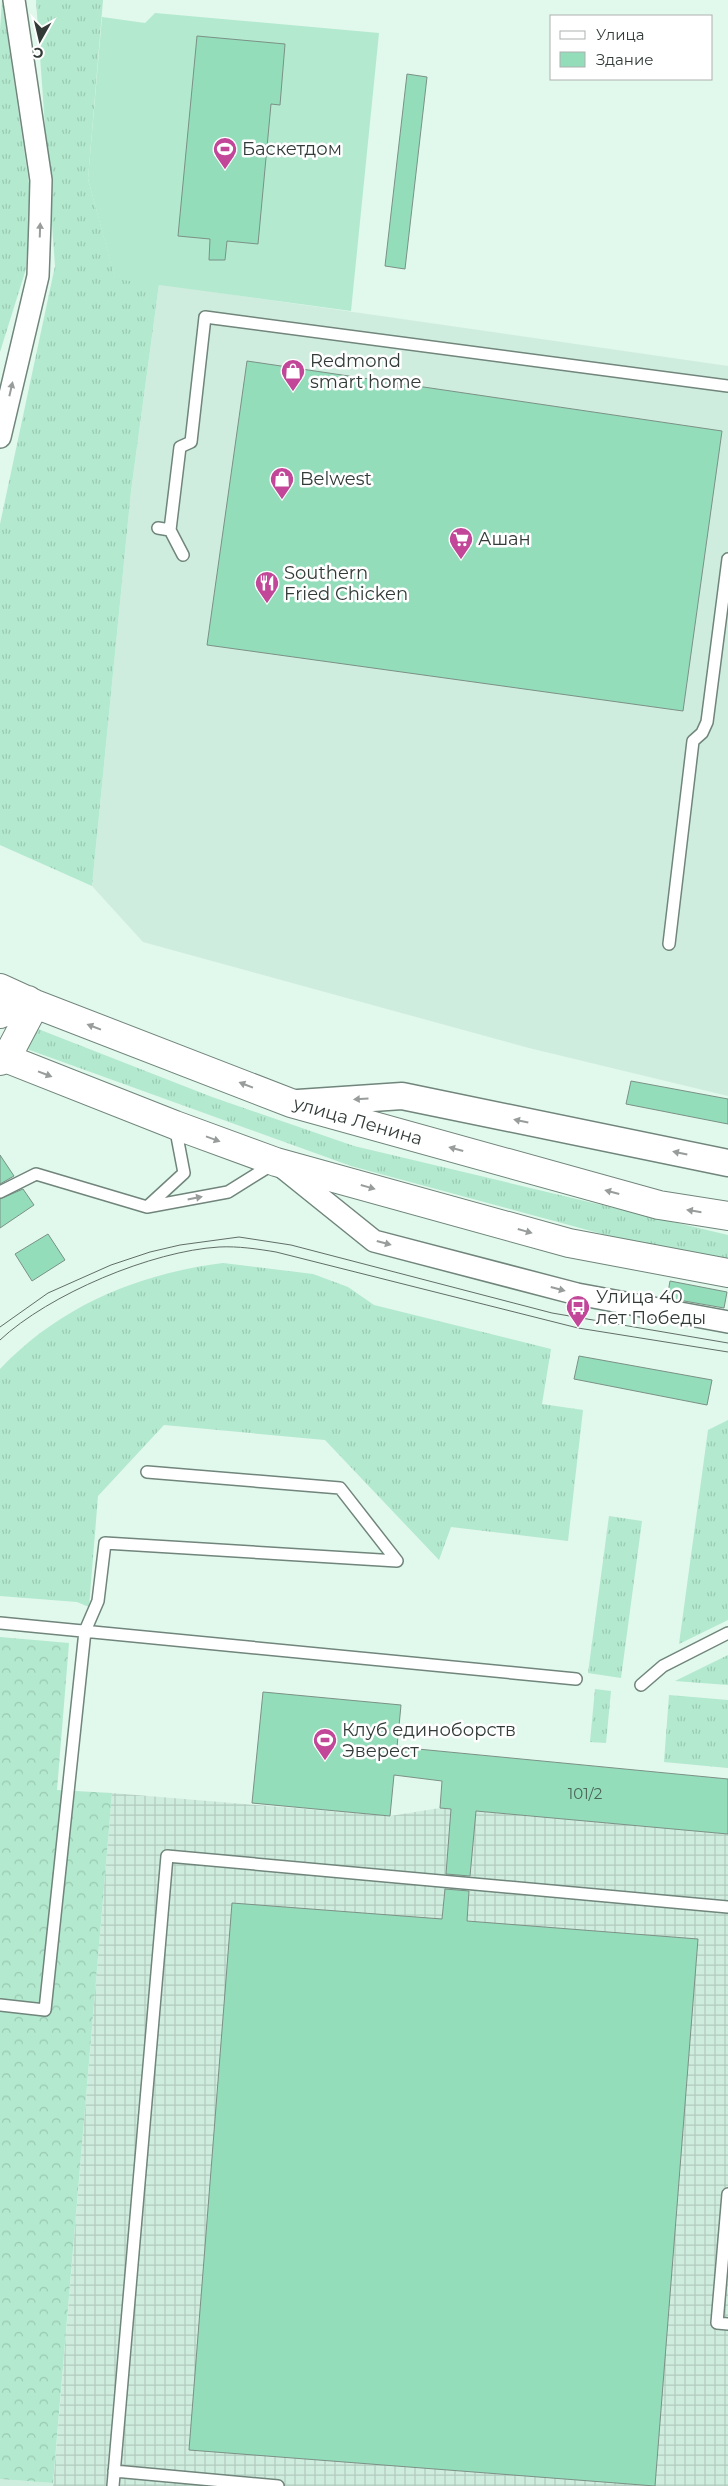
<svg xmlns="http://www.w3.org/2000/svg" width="728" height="2486" font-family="Montserrat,sans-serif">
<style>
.built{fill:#cfedde}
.industrial{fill:url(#industrial-grid)}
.grass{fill:url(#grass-tufts)}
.forest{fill:url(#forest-crowns)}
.pitch{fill:#b3e9ce}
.building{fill:#93ddba;stroke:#7b9186}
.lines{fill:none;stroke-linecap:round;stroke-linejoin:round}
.service-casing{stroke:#70857b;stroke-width:14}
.minor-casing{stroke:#70857b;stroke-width:24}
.tertiary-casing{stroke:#70857b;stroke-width:29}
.primary-casing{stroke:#70857b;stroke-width:30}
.service{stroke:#fff;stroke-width:11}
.minor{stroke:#fff;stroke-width:21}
.tertiary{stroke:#fff;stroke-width:26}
.primary{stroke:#fff;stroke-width:28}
.tram{stroke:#616e68;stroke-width:1}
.oneway{fill:#989d9b}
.labels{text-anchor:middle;stroke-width:5;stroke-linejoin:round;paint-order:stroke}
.number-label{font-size:15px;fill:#4a6458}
.poi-label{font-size:18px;fill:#323b37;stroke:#fff;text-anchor:start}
.street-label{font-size:18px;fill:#323b37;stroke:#fff}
</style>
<defs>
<pattern id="industrial-grid" width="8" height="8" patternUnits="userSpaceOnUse" patternTransform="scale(1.25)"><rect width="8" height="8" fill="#cfedde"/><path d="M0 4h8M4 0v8" fill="none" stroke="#b2ccbf"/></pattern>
<pattern id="grass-tufts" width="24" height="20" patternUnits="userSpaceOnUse" patternTransform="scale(1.25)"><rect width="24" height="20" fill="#b3e9ce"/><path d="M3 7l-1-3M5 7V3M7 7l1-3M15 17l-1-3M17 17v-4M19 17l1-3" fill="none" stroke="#9ac9b2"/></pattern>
<pattern id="forest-crowns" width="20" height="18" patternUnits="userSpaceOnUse" patternTransform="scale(1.25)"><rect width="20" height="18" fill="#b3e9ce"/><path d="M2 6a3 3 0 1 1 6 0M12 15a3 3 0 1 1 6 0" fill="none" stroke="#9ac9b2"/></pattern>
</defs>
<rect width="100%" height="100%" fill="#e1f8ec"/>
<path class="built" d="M159 284 728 366V1096L529 1048 143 942 92 886 131 491Z
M0 2479 53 2483V2486H0Z"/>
<path class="industrial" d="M112 1793 390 1816 440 1808 728 1834V2486H53Z"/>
<path class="grass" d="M2 0 30 190 26 269 0 352V30Z
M36 0H103L88 179 115 278 159 284 131 491 92 886 0 845V524L55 266Z
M33 1027 212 1097 354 1146 728 1235V1259L617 1238 351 1166 24 1048Z
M223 1263 313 1274 348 1287 374 1305 551 1349 542 1404 583 1410 568 1541 451 1527 439 1560 325 1440 164 1425 98 1496 89 1607 77 1602 0 1596V1369C60 1306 137 1274 223 1263Z
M728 1420V1620L679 1644 708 1430Z
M609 1516 642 1521 621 1678 588 1673Z
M728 1655V1685L675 1681Z
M595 1689 611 1691 606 1743 590 1742Z
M669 1695 728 1700V1768L664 1762Z"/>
<path class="forest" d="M0 1637 69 1643 57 1790 112 1793 53 2483 0 2479Z"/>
<path class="pitch" d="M155 13 379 33 351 311 115 279 88 179 102 17 145 23Z"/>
<path class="building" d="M197 36 285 44 280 105 271 104 258 244 227 241 225 260H209L210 239 178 236Z
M407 74 427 77 405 269 385 266Z
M247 361 722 431 683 711 207 645Z
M631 1081 728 1099V1124L626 1104Z
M0 1155 14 1176 0 1184Z
M23 1189 34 1205 0 1228V1199Z
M48 1234 65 1260 32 1281 15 1254Z
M670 1281 727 1292 724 1308 667 1298Z
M579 1356 712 1380 707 1405 574 1379Z
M263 1692 401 1705 397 1747 728 1779V1834L476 1811 470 1876 446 1874 451 1809 440 1808 442 1781 394 1775 390 1816 252 1803Z
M445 1889 469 1891 467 1921 698 1939 655 2486 189 2450 232 1903 442 1919Z"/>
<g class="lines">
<g class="service-casing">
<path id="service" d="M158 528 170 530 183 555
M170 530 180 447 191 442 205 317 728 386
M669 944 693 741 702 733 707 722 728 559
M0 1192 36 1174 147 1207 228 1192 273 1164
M147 1207 184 1173 175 1126
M0 1623 576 1679
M641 1685 663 1666 728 1633
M0 2005 45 2010 85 1631 98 1601 105 1543 397 1561 340 1488 147 1472
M728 2194 717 2323 728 2324
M114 2471 278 2486
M113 2486 167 1856 728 1907"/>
</g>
<g class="minor-casing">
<path id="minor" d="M0 437 38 276 40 220 41 180 14 0
M282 1167 374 1241 577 1294 728 1322"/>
</g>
<g class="tertiary-casing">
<path id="tertiary" d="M298 1103 402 1096 728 1163"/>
</g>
<g class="primary-casing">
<path id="primary" d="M0 988 35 1004 291 1103 659 1205 728 1216
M0 1014 28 1000
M0 1056 175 1125 276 1162 569 1243 728 1273
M0 1061 6 1059 35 1004"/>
</g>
<use href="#service" class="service"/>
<use href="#minor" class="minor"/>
<use href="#tertiary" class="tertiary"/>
<use href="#primary" class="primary"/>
<path class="tram" d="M0 1327 48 1293 111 1265 150 1252 180 1245 239 1237 291 1245 552 1313 728 1343
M0 1340C49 1294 152 1251 219 1247 238 1246 258 1249 276 1252L578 1328 728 1352"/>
</g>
<defs><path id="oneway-solid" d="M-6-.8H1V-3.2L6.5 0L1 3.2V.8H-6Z" transform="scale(1.25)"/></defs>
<g class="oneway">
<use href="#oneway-solid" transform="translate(40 230) rotate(-88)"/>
<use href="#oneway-solid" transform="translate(11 389) rotate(-77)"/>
<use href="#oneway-solid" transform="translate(94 1027) rotate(-159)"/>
<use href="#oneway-solid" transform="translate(45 1074) rotate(21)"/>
<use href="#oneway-solid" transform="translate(246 1085) rotate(-159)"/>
<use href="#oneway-solid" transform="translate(361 1099) rotate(177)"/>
<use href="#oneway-solid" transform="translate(521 1121) rotate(-168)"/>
<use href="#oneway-solid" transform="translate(213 1139) rotate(20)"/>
<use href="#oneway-solid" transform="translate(456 1149) rotate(-165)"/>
<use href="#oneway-solid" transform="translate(680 1153) rotate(-168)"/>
<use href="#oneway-solid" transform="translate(368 1187) rotate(16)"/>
<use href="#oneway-solid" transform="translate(612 1192) rotate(-165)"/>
<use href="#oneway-solid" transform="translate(195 1198) rotate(-11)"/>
<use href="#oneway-solid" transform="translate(694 1211) rotate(-171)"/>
<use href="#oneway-solid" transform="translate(525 1231) rotate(16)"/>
<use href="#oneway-solid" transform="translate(384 1243) rotate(15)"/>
<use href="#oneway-solid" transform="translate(558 1289) rotate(15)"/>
</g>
<defs>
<g id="stadium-pin" transform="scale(1.25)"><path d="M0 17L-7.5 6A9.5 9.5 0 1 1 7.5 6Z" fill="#c24799" stroke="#fff"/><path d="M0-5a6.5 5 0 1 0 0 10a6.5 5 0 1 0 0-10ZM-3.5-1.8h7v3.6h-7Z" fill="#fff"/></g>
<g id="shop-pin" transform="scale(1.25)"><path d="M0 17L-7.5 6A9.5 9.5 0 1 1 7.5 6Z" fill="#c24799" stroke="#fff"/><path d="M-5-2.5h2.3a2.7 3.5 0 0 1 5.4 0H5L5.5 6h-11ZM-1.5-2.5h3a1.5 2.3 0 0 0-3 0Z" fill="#fff"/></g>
<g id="supermarket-pin" transform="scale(1.25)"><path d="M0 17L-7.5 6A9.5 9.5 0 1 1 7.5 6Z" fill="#c24799" stroke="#fff"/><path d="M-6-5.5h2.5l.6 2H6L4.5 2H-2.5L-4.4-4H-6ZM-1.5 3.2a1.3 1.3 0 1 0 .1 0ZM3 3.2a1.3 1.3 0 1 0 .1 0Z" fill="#fff"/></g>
<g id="restaurant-pin" transform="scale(1.25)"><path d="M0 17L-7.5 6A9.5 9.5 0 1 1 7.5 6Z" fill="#c24799" stroke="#fff"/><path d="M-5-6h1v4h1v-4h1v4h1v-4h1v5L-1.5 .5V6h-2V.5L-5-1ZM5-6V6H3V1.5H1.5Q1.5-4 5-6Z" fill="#fff"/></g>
<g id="bus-pin" transform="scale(1.25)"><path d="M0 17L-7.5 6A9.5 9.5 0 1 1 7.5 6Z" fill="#c24799" stroke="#fff"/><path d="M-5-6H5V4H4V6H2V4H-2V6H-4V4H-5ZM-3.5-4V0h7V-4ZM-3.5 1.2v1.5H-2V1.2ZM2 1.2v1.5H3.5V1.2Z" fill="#fff"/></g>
</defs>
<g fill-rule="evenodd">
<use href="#stadium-pin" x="225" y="149"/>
<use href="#shop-pin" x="293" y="371"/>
<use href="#shop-pin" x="282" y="479"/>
<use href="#supermarket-pin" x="461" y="539"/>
<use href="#restaurant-pin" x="267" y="583"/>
<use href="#bus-pin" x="578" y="1307"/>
<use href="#stadium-pin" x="325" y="1740"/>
</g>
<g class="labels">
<g class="number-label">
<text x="585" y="1799">101/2</text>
</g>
<g class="poi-label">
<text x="242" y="155">Баскетдом</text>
<text x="310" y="367">Redmond<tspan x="310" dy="21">smart home</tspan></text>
<text x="300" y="485">Belwest</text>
<text x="478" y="545">Ашан</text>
<text x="284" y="579">Southern<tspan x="284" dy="21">Fried Chicken</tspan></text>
<text x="596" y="1303">Улица 40<tspan x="596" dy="21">лет Победы</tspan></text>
<text x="342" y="1736">Клуб единоборств<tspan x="342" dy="21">Эверест</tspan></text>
</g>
<g class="street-label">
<text transform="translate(358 1121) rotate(16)" y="6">улица Ленина</text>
</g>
</g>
<rect x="550" y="15" width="162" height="65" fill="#ffffff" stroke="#adb1af"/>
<rect x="560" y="31" width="25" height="8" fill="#ffffff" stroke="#adb1af"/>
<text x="596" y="40" font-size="15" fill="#323b37">Улица</text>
<rect x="560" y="52" width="25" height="15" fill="#93ddba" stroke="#adb1af"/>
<text x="596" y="65" font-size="15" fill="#323b37">Здание</text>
<g transform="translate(40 40) rotate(188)" stroke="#ffffff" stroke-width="4" paint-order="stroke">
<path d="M0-4L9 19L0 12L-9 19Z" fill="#323b37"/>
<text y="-8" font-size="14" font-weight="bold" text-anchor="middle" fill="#323b37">С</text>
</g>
</svg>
